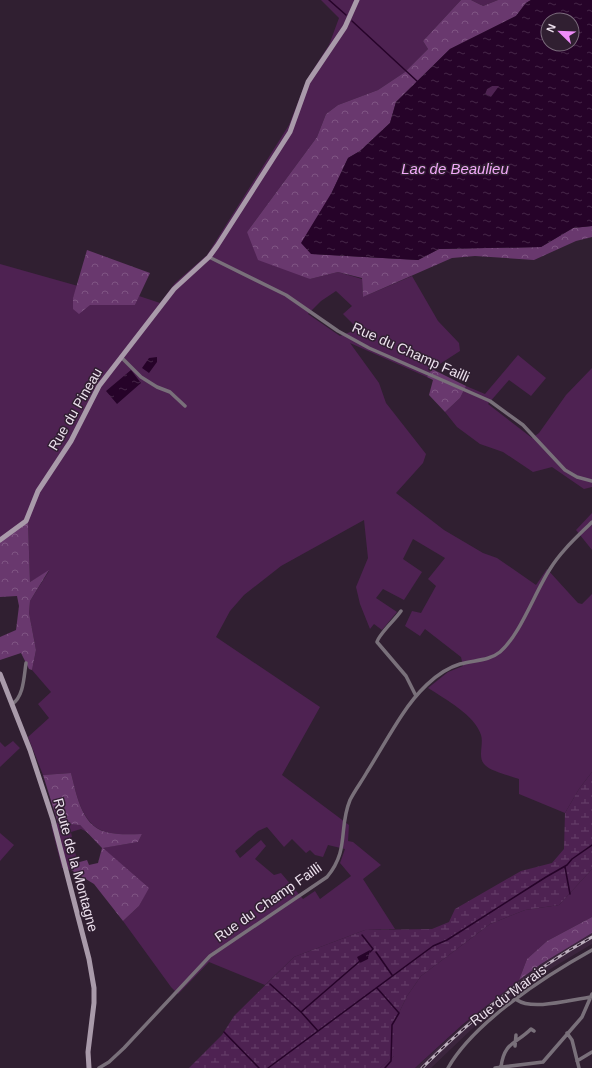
<svg xmlns="http://www.w3.org/2000/svg" width="592" height="1068" font-family="Arial,sans-serif">
<style>
.built{fill:#3b253d}
.green{fill:#4e2252;fill-rule:evenodd}
.forest{fill:url(#forest-crowns)}
.wetland{fill:url(#wetland-marsh)}
.water{fill:url(#water-ripples);fill-rule:evenodd}
.lines{fill:none;stroke-linecap:round;stroke-linejoin:round}
.stream{stroke:#260329;stroke-width:1.5}
.street{stroke:#79707a;stroke-width:3.5}
.secondary{stroke:#a99aaa;stroke-width:5}
.rail-casing{stroke:#bdb0be;stroke-width:3}
.rail{stroke:#301f31;stroke-width:1.5;stroke-dasharray:4.5;stroke-linecap:butt}
.labels{text-anchor:middle;stroke-width:3;stroke-linejoin:round;paint-order:stroke}
.street-label{font-size:14px;fill:#ede1ee;stroke:#301f31}
.water-label{font-size:15px;font-style:italic;fill:#f1a8f8;stroke:#301f31}
</style>
<defs>
<pattern id="forest-crowns" width="20" height="18" patternUnits="userSpaceOnUse"><rect width="20" height="18" fill="#69386e"/><path d="M2 6a3 3 0 1 1 6 0M12 15a3 3 0 1 1 6 0" fill="none" stroke="#7f5483"/></pattern>
<pattern id="wetland-marsh" width="20" height="14" patternUnits="userSpaceOnUse"><rect width="20" height="14" fill="#4e2252"/><path d="M1 5h8M5 5V1M11 12h8M15 12V8" fill="none" stroke="#68426b"/></pattern>
<pattern id="water-ripples" width="26" height="14" patternUnits="userSpaceOnUse"><rect width="26" height="14" fill="#260329"/><path d="M2 4q2-2 4 0t4 0M15 11q2-2 4 0t4 0" fill="none" stroke="#462748"/></pattern>
</defs>
<rect width="100%" height="100%" fill="#301f31"/>
<path class="built" d="M592 933V944L552 968 507 1000 473 1028 431 1068H415L500 993 541 964Z"/>
<path class="green" d="M321 0H461L423 41 428 49 405 72 378 90 338 105 326 114 317 137 247 232 310 279 338 272 362 279 363 297 412 276 438 321 459 343 460 351 432 369 427 377 350 343 379 383 386 403 426 454 423 463 396 493 444 530 483 553 497 558 536 585 547 569 578 603 582 604 592 594V772L579 789 565 813 519 794V779C511 776 490 771 485 765 477 758 484 744 481 735 475 715 445 699 428 688L448 672 463 666 461 657 425 629 420 636 405 626 412 611 421 613 436 586 428 579 445 558 413 539 403 559 422 572 404 600 383 589 376 598 397 612 382 630 374 624 370 629 360 604 356 587 368 558 364 520 281 566 244 595 230 611 216 637 320 707 282 775 349 825 348 841 353 842 381 865 363 879 395 929 365 930 294 957 265 985 209 962 178 994 171 987 123 921 139 906 148 888 102 848 138 842 142 834C132 834 121 835 111 833 82 829 77 796 71 773L43 775 28 737 49 718 38 704 51 692 32 670 36 650 29 613 30 601 49 571 30 582 28 522 0 542V264L78 286 73 298 90 305H135L139 296 160 303 175 283 207 255 289 125 307 79 329 45 339 18ZM336 291 352 306 343 314 358 329 340 336 308 314 321 301ZM267 827 284 847 292 839 306 853 310 850 315 855 323 857 328 845 345 849 340 863 351 876 320 899 315 891 303 899 281 873 274 875 255 859 266 846 261 840 240 858 235 851 258 831Z
M471 0H498L483 6Z
M492 86H500L491 97 485 94 487 89Z
M518 355 546 378 531 396 509 380 488 404 532 438 539 433 566 395 592 368V487L584 489 552 467 533 472 503 452 480 444 457 427 445 412 460 398 466 386 485 394Z
M592 513V550L576 530Z
M13 741 20 748 0 767V742L5 747Z
M58 823 80 825 87 832 81 829 71 832 72 837 68 839 71 852H75L78 862 69 865 71 870 62 868 51 825Z
M0 833 14 845 0 861Z
M592 869V917L547 941 527 959 519 980 462 1025 415 1068H380L394 1056V1023L407 996 421 976 490 924 525 910 559 905Z"/>
<path class="forest" d="M461 0H471L483 6 498 0H531L526 3 516 16 450 49 396 102 390 123 360 151 348 158 332 192 312 254 418 260 439 249 541 247 573 228 592 226V237L576 241 534 260 475 256 452 258 363 297 362 278 338 272 310 279 258 260 247 232 317 137 326 114 338 105 378 90 405 72 428 49 423 41Z
M87 250 150 273 135 305H90L79 314 73 309V298Z
M432 369 466 386 460 398 445 412 429 395 433 380 427 377Z
M28 522 30 582 49 570 30 601 29 613 36 650 32 670 29 669 21 653 0 660V637L16 630 19 606 17 596 0 597V542Z
M71 773C77 796 82 830 111 833 121 835 132 834 142 834L138 842 103 848 149 888 139 906 123 921 94 884 71 870 69 865 87 860 89 865 98 863 102 848 80 825 58 823 43 775Z
M592 917V933L541 964 519 980 527 959 547 941Z"/>
<path class="wetland" d="M592 772V869L559 905 525 910 490 924 421 976 407 996 394 1023V1056L380 1068H189L222 1035 234 1016 294 957 365 930 432 929 449 922 455 909 521 871 552 863 564 849 565 813 579 789Z"/>
<path class="water" d="M531 0H592V226L573 228 541 247 439 249 418 260 311 254 301 243 332 192 348 158 360 151 390 123 396 102 450 49 516 16 526 3ZM548 20H572V44H548ZM492 86H499L491 97 485 94 487 89Z
M157 357V362L149 373 142 368 149 358Z
M131 370 141 383 117 404 106 391Z
M370 950 368 959 360 963 357 957Z"/>
<g class="lines">
<path class="stream" d="M329 0 346 15
M352 21 418 82
M565 867 570 894
M362 935 373 949
M370 952 373 949
M376 952 392 975
M270 984 301 1012 318 1031
M377 988 399 1013 392 1025 391 1061 385 1068
M301 1012 360 961
M224 1032 259 1068
M268 1068 433 946 447 940 546 877 567 865 572 859 592 845"/>
<path class="street" d="M209 257 286 295 338 331 369 348 490 401 523 425 565 470 577 477 592 481
M121 357 141 377 157 387 170 392 185 406
M401 611C395 620 379 634 377 642L406 676 416 696
M12 704C24 697 24 675 26 663
M517 1000C533 1011 573 999 592 997
M567 1033 572 1040 579 1068
M515 1046 516 1035
M577 1061 592 1052
M501 1067C504 1042 516 1044 531 1029L534 1031
M99 1068 109 1062 124 1048 210 956 327 877C350 849 338 829 350 800 355 790 362 781 367 772 379 753 390 733 402 715 415 695 436 671 460 664 474 660 489 661 500 652 520 635 535 592 550 569 561 551 577 537 592 522
M448 1068C474 1022 545 976 592 950
M495 1068 543 1062 582 1017 592 994"/>
<path class="secondary" d="M0 540 26 521 38 491 71 441 99 386 174 289 209 257 217 246 290 132 308 82 345 27 357 0
M0 674 30 750 53 820 89 959 94 988V1003L88 1052 89 1068"/>
<g class="rail-casing">
<path id="rail" d="M422 1068C473 1017 529 972 592 937"/>
</g>
<use href="#rail" class="rail"/>
</g>
<g class="labels">
<g class="street-label">
<text transform="translate(411 352) rotate(24)" y="5">Rue du Champ Failli</text>
<text transform="translate(75 409) rotate(-60)" y="5">Rue du Pineau</text>
<text transform="translate(76 865) rotate(75)" y="5">Route de la Montagne</text>
<text transform="translate(268 902) rotate(-35)" y="5">Rue du Champ Failli</text>
<text transform="translate(508 995) rotate(-37)" y="5">Rue du Marais</text>
</g>
<g class="water-label">
<text x="455" y="174">Lac de Beaulieu</text>
</g>
</g>
<g transform="translate(560 32) rotate(293)"><circle r="19" fill="#301f31" stroke="#7c6d7d"/>
<path d="M0-3L7 15L0 10L-7 15Z" fill="#ee8cf8"/>
<text y="-6" font-size="11" font-weight="bold" text-anchor="middle" fill="#ede1ee">N</text>
</g>
</svg>
